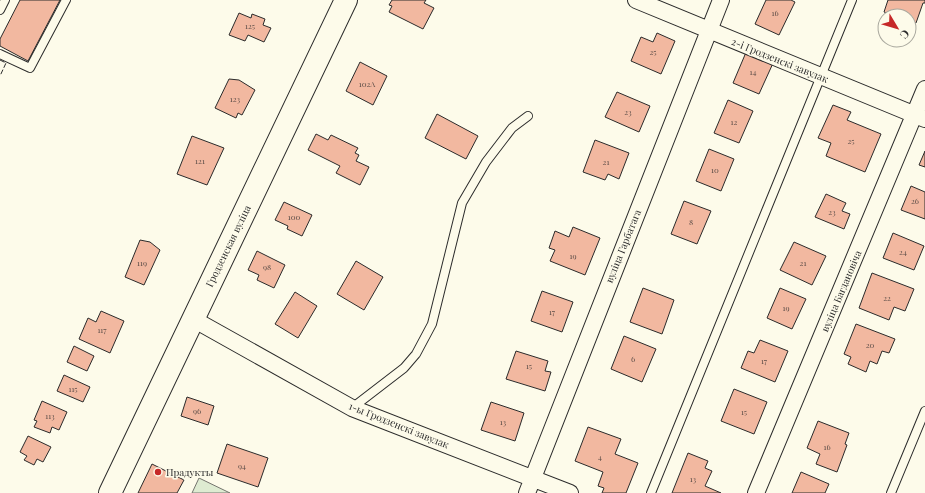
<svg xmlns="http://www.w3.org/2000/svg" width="925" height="493" font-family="'Playfair Display',serif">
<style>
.green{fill:#deebd1;stroke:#74746e}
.building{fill:#f2b8a0;stroke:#2b2b2b}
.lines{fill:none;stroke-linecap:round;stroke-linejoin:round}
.lane-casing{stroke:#2b2b2b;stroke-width:10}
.street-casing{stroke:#2b2b2b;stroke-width:18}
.secondary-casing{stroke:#2b2b2b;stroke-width:24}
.lane{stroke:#fdfbea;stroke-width:8}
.street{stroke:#fdfbea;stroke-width:16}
.secondary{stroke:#fdfbea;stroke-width:22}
.fence{stroke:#2b2b2b;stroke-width:1;stroke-dasharray:5 2;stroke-linecap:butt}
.poi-dot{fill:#c62828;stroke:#fdfbea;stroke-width:1.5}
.labels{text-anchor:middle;stroke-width:3;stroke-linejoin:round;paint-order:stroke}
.number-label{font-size:8px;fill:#5d4e48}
.street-label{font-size:10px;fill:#2b2b2b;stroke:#fdfbea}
.poi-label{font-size:10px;fill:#2b2b2b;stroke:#fdfbea;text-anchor:start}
</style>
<rect width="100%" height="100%" fill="#fdfbea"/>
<path class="green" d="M199 478 230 493H192Z"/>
<path class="building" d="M20 0H60L28 61 0 46V39Z
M392 0H426L424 3 434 8 423 29 389 12 392 6 389 5Z
M766 0H791L795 2 779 35 755 24Z
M888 0H925V3H923L916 23 909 21V16H895L884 12Z
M239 13 251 18 252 14 265 19 263 25 271 28 264 42 248 35 245 41 229 35Z
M657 33 675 41 661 74 631 61 641 37 653 42Z
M747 50 774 61 759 94 733 83Z
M360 62 387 76 373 105 346 91Z
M229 79 239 80 255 90 242 115 238 113 236 118 215 108Z
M617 92 650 106 639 132 605 117Z
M728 100 753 111 739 143 714 133Z
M833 105 851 112 847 120 881 134 865 172 826 156 831 143 818 138Z
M437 114 478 136 466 159 425 138Z
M316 134 328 140 331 135 358 148 355 153 359 155 356 161 369 167 360 185 336 173 340 166 308 150Z
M192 136 224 148 207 185 177 174Z
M595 140 629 153 619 179 608 174 605 180 583 172Z
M709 149 734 159 721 191 696 181Z
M925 151V167L919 165Z
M911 186 925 192V219L901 210Z
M826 194 846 203 842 211 850 214 844 229 815 217Z
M684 201 711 211 697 244 671 234Z
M284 202 312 215 302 236 287 229 288 226 275 220Z
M573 227 600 238 585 275 550 261 555 250 549 248 555 231 569 237Z
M893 233 924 246 914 270 883 258Z
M140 240 150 242 160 250 144 285 125 277Z
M794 242 826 256 812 285 780 270Z
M257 251 285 265 274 288 257 280 259 275 248 270Z
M356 261 383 277 364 310 337 294Z
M872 273 914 289 905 311 894 307 889 320 859 308Z
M643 288 674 300 662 334 630 322Z
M780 288 806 299 792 329 767 318Z
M542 291 573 302 562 332 531 321Z
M295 292 317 306 298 338 275 324Z
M101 311 124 321 110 353 79 339 88 318 96 322Z
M856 324 895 339 889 353 882 351 877 364 870 361 866 372 848 364 851 357 844 354Z
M624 336 656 349 642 382 611 369Z
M760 340 788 351 775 382 741 368 748 351 754 353Z
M74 346 94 356 87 371 67 362Z
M516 351 548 361 545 371 551 372 545 391 506 379Z
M64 375 90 387 83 402 57 391Z
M734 389 767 402 754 434 721 421Z
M187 397 214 406 208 425 181 416Z
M42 401 67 412 59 430 52 427 50 433 34 427 37 421 34 420Z
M491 402 524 413 515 441 481 430Z
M818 421 849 433 845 444 847 445 837 472 816 464 820 454 807 448Z
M588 427 621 439 615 454 638 463 626 493H602L604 488 598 486 603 472 575 461Z
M28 436 51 447 43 462 37 459 34 465 24 460 27 456 20 452Z
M227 444 268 458 258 487 217 473Z
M688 453 708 461 705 468 712 471 705 486 721 493H672Z
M152 464 184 480 177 493H138Z
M801 472 829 484 825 493H792Z"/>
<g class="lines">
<g class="lane-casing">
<path id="lane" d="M0 10 5 0
M0 54 30 68 66 0
M352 408 404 368 416 354 432 324 462 203 486 162 512 128 528 116
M651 493 852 0
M891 493 925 411"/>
</g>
<g class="street-casing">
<path id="street" d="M636 0 925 119
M193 319 352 408 570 493
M527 493 721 0
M756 493 925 89"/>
</g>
<g class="secondary-casing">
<path id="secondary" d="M110 493 346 0"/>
</g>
<use href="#lane" class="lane"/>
<use href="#street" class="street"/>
<use href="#secondary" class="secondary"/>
<path class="fence" d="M0 60 6 63 0 76"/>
</g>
<circle class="poi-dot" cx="158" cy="472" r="4"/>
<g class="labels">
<g class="number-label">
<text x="775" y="16">16</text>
<text x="250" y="29">125</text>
<text x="653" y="55">25</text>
<text x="753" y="75">14</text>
<text x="367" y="87">102А</text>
<text x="235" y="102">123</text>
<text x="628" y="115">23</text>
<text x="734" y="125">12</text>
<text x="851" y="144">25</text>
<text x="200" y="164">121</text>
<text x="606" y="165">21</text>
<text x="715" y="173">10</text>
<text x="915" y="204">26</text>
<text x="832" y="215">23</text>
<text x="294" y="220">100</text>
<text x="691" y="225">8</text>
<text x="903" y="255">24</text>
<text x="573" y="259">19</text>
<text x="142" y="266">119</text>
<text x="803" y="266">21</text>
<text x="267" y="270">98</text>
<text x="887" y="301">22</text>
<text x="786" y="311">19</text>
<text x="552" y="315">17</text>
<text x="102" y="333">117</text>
<text x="870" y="348">20</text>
<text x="633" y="362">6</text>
<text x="764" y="364">17</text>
<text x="529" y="369">15</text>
<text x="73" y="392">115</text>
<text x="197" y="414">96</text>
<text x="744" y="415">15</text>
<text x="50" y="419">113</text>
<text x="503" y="425">13</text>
<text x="827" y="450">16</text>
<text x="600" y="460">4</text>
<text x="242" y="469">94</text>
<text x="693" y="482">13</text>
</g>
<g class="street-label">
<text transform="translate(780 60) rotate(22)" y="4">2-і Гродзенскі завулак</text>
<text transform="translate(228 246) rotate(-64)" y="4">Гродзенская вуліца</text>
<text transform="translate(623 246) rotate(-68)" y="4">вуліца Гарбатага</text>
<text transform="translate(841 291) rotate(-67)" y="4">вуліца Багдановіча</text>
<text transform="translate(399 425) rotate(22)" y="4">1-ы Гродзенскі завулак</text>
</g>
<g class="poi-label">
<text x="166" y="476">Прадукты</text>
</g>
</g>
<g transform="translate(897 28) rotate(128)"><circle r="19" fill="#fdfbea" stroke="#a9a89e"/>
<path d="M0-3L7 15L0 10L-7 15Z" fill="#c62828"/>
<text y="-6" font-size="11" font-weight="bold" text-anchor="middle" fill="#2b2b2b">С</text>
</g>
</svg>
